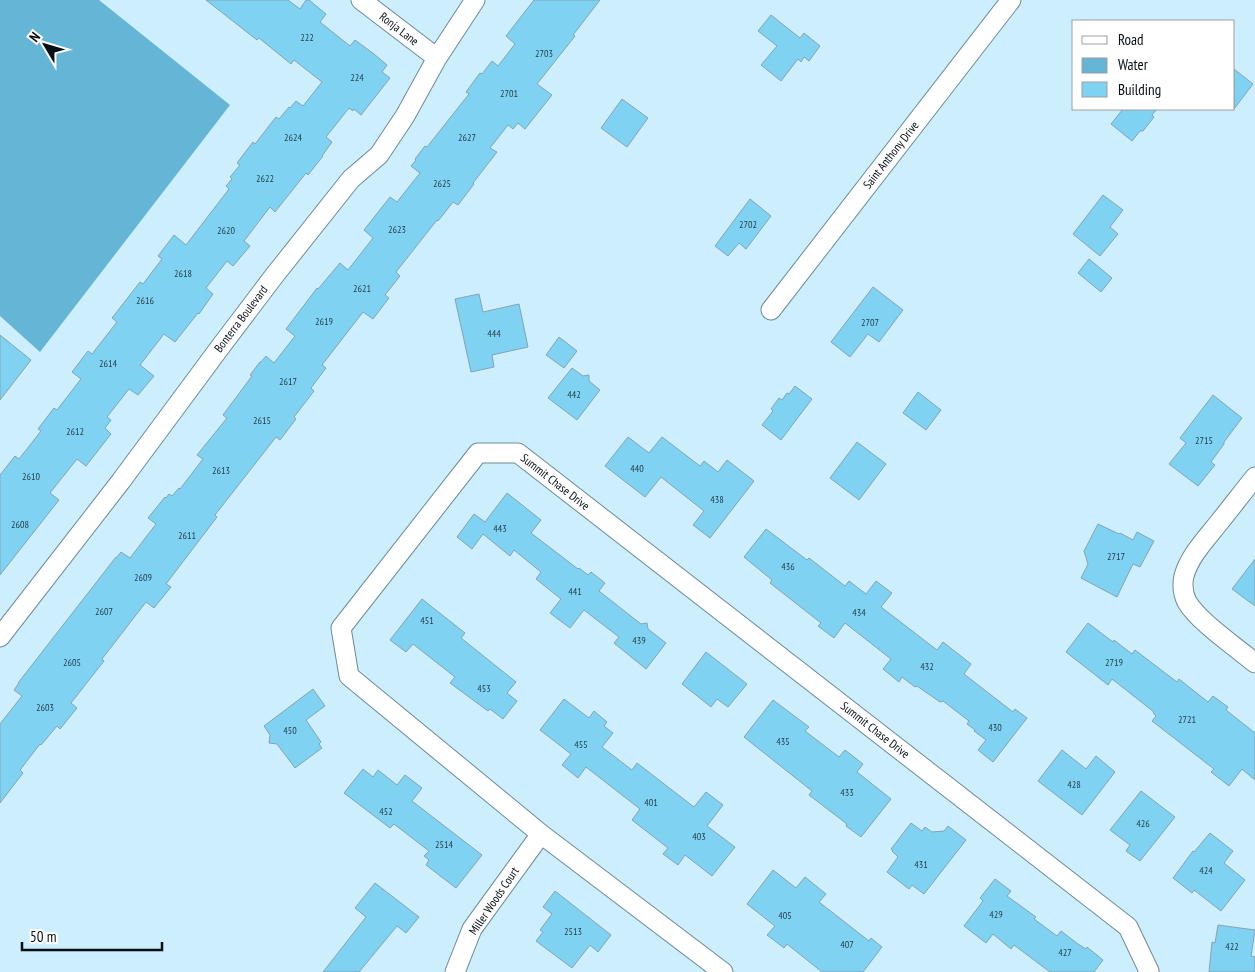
<svg xmlns="http://www.w3.org/2000/svg" width="1255" height="972" font-family="'PT Sans Narrow',sans-serif">
<style>
.water{fill:#64b5d6}
.building{fill:#80d2f3;stroke:#84a3b1}
.lines{fill:none;stroke-linecap:round;stroke-linejoin:round}
.street-casing{stroke:#6c8b98;stroke-width:21}
.street{stroke:#fff;stroke-width:19}
.labels{text-anchor:middle;stroke-width:4;stroke-linejoin:round;paint-order:stroke}
.number-label{font-size:10px;fill:#24404c}
.street-label{font-size:12px;fill:#050f14;stroke:#fff}
</style>
<rect width="100%" height="100%" fill="#cdeefd"/>
<path class="water" d="M0 0H99L230 105 40 352 0 316Z"/>
<path class="building" d="M206 0H288L300 9 306 0H309L326 14 320 22 350 46 355 40 374 54 387 65 382 72 390 78 361 115 354 109 353 111 349 108 326 137 332 142 322 156H323L308 175 306 173 275 212 270 207 244 241 250 246 233 266 227 261 206 288 213 294 199 314 198 313 175 342 164 334 140 365 154 376 138 395 129 389 107 417 111 420 105 428 111 434 86 466 77 459 50 493 59 500 0 575V475L15 456 19 459 41 431 38 429 54 408 57 410 81 379 72 372 88 351 92 354 117 322 112 318 140 282 143 284 162 259 158 256 174 235 186 245 229 189 226 186 232 179 230 177 240 165 237 163 253 142 255 144 276 117 279 119 289 107 290 108 296 101 303 106 322 82 294 60 291 64 259 38 257 40Z
M534 0H600L573 35 575 36 537 84 552 95 525 129 518 123 513 129 508 125 490 148 497 152 473 183 474 184 458 205 453 202 438 221 437 220 396 272 400 276 385 295 389 298 373 319 363 312 322 365 326 368 311 388 314 391 294 417 296 419 280 440 276 437 215 515 217 517 166 584 171 587 154 608 146 602 102 659 104 661 71 703 77 708 60 729 57 726 41 745 40 744 20 770 23 773 0 803V724L22 696 14 690 19 683H18L116 557V558L121 552 130 558 156 524 148 518 165 497 166 498 169 494 172 496 179 488 180 489 203 459 197 455 227 418 223 415 252 376 250 375 260 362H261L266 356 274 363 295 336 286 329 317 288 318 289 340 263 348 270 373 238 364 230 390 197 397 202 420 173 411 166 416 160 415 159 425 146 427 147 469 94 466 92 480 73 482 74 492 61 498 66 515 44 506 36Z
M771 15 800 38 804 33 820 46 809 61 804 57 801 62 798 59 781 81 761 65 777 46 758 31Z
M1234 69 1253 84 1234 109Z
M622 99 648 118 627 147 601 128Z
M1123 109H1157L1152 115 1154 117 1143 131H1140L1132 141 1111 124Z
M1103 195 1123 210 1110 227 1118 234 1100 256 1073 234Z
M750 199 771 216 746 249 739 243 728 256 715 246Z
M1089 259 1112 278 1101 292 1078 273Z
M873 287 903 310 879 342 868 334 850 357 831 342Z
M479 294 483 312 519 304 528 347 492 355 494 367 471 372 455 299Z
M0 335 31 360 0 400Z
M559 337 577 351 564 368 546 355Z
M572 368 583 376 589 375V381L600 390 577 420 548 398Z
M795 386 812 399 781 440 762 425 773 411 771 409 779 398 782 400 787 393 789 394Z
M918 392 941 410 926 430 903 413Z
M1213 395 1242 418 1224 442V444L1211 462 1215 465 1198 486 1169 464 1186 443 1180 438Z
M628 437 649 453 662 437 700 466 704 461 718 472 727 460 754 481 710 538 693 525 704 511 661 477 645 497 605 466Z
M857 442 886 464 859 500 830 478Z
M507 493 541 520 531 533 578 569 579 568 588 575 591 572 605 583 599 591 641 624 647 623 648 629 666 643 646 669 614 643 619 637 584 610 570 628 550 613 561 599 536 579 541 572 514 550 510 556 483 534 472 549 457 537 474 514 485 522Z
M1098 524 1119 534 1120 533 1133 540 1137 532 1154 541 1140 567 1133 564 1117 597 1081 578 1088 564 1084 551Z
M766 529 807 560 809 558 845 586 849 581 866 594 876 581 892 593 881 607 937 650 943 642 971 664 964 674 1013 712 1015 709 1027 718 993 762 978 750 986 740 974 731 975 730 967 724 969 721 943 701 940 702 917 686 915 687 902 677 899 682 883 669 891 659 845 623 834 638 818 626 821 623 770 583 772 580 744 557Z
M1255 559V606L1232 589Z
M422 599 465 633 461 638 516 682 507 693 517 701 503 719 490 709 488 711 450 683 455 677 413 644 406 652 390 640Z
M1088 623 1113 642 1114 640 1132 654 1135 650 1177 682 1179 679 1208 702 1213 696 1228 707 1226 710 1255 733V780L1242 769 1229 786 1211 772 1214 769 1152 721 1156 716 1153 713 1154 712 1112 679 1108 685 1066 652Z
M706 652 747 684 728 707 717 699 711 707 682 684Z
M313 689 325 706 306 720 321 742 319 744 322 748 295 768 277 744 269 743 270 735 264 726Z
M564 699 589 718 594 711 607 722 604 726 613 733 602 747 632 770 637 763 694 807 706 792 723 805 707 826 735 847 712 876 685 855 678 865 663 854 668 848 632 820 640 809 586 767 578 778 562 765 571 754 540 730Z
M773 700 809 727 805 731 839 757 845 750 863 764 857 772 891 799 861 837 846 826 847 824 809 795 812 791 744 737Z
M1062 750 1086 769 1096 756 1115 772 1082 815 1038 781Z
M363 769 373 777 378 770 397 785 405 775 422 788 412 801 482 855 456 888 426 865 429 860 424 856 429 851 394 824 390 828 344 793Z
M1141 791 1175 817 1140 861 1126 851 1130 845 1110 830Z
M911 823 922 831 925 827 932 832 944 831 948 826 966 840 924 894 912 885 909 889 887 872 898 857 892 851 893 850 891 849Z
M1210 833 1233 851 1224 863 1245 880 1221 911 1194 890 1192 893 1173 878 1193 851 1194 852Z
M773 870 796 888 805 877 826 894 819 902 869 941 871 938 882 947 863 972H822L787 944 784 948 767 935 775 926 747 904Z
M995 879 1011 891 1007 896 1036 917 1034 919 1057 936 1061 931 1078 944 1086 949 1087 947 1103 960 1094 972H1050L1014 945 1011 949 993 934 986 943 964 926 983 901 980 898Z
M375 883 419 917 406 933 397 926 359 972H323L366 917 355 908Z
M555 891 611 935 598 952 590 945 572 968 536 941 543 932 540 930 552 914 543 907Z
M1218 925 1255 930 1251 956 1255 957V972H1209L1212 942 1215 943Z"/>
<g class="lines">
<g class="street-casing">
<path id="street" d="M361 0 437 58
M771 310 1011 0
M1255 477C1242 493 1230 509 1217 525 1205 540 1189 557 1184 576 1182 585 1183 594 1187 602 1199 622 1236 647 1255 663
M0 637 121 481 221 346 274 276 351 179 379 155 405 116 437 58 475 0
M455 972 472 929 541 834
M723 972 541 834 349 676 341 628 478 453H518L1128 927 1149 971 1148 972"/>
</g>
<use href="#street" class="street"/>
</g>
<g class="labels">
<g class="number-label">
<text x="307" y="41">222</text>
<text x="544" y="57">2703</text>
<text x="357" y="81">224</text>
<text x="509" y="97">2701</text>
<text x="293" y="141">2624</text>
<text x="467" y="141">2627</text>
<text x="265" y="182">2622</text>
<text x="442" y="187">2625</text>
<text x="748" y="228">2702</text>
<text x="397" y="233">2623</text>
<text x="226" y="234">2620</text>
<text x="183" y="277">2618</text>
<text x="362" y="292">2621</text>
<text x="145" y="304">2616</text>
<text x="324" y="325">2619</text>
<text x="870" y="326">2707</text>
<text x="494" y="337">444</text>
<text x="108" y="367">2614</text>
<text x="288" y="385">2617</text>
<text x="574" y="398">442</text>
<text x="262" y="424">2615</text>
<text x="75" y="435">2612</text>
<text x="1204" y="444">2715</text>
<text x="637" y="472">440</text>
<text x="221" y="474">2613</text>
<text x="31" y="480">2610</text>
<text x="717" y="503">438</text>
<text x="20" y="528">2608</text>
<text x="500" y="532">443</text>
<text x="187" y="539">2611</text>
<text x="1116" y="560">2717</text>
<text x="788" y="570">436</text>
<text x="143" y="581">2609</text>
<text x="575" y="595">441</text>
<text x="104" y="615">2607</text>
<text x="859" y="616">434</text>
<text x="427" y="624">451</text>
<text x="639" y="644">439</text>
<text x="72" y="666">2605</text>
<text x="1114" y="666">2719</text>
<text x="927" y="670">432</text>
<text x="484" y="692">453</text>
<text x="45" y="711">2603</text>
<text x="1187" y="723">2721</text>
<text x="995" y="731">430</text>
<text x="290" y="734">450</text>
<text x="783" y="745">435</text>
<text x="581" y="748">455</text>
<text x="1074" y="788">428</text>
<text x="847" y="796">433</text>
<text x="651" y="806">401</text>
<text x="386" y="815">452</text>
<text x="1143" y="827">426</text>
<text x="699" y="840">403</text>
<text x="444" y="848">2514</text>
<text x="921" y="868">431</text>
<text x="1206" y="874">424</text>
<text x="996" y="918">429</text>
<text x="785" y="919">405</text>
<text x="573" y="935">2513</text>
<text x="847" y="948">407</text>
<text x="1232" y="950">422</text>
<text x="1065" y="956">427</text>
</g>
<g class="street-label">
<text transform="translate(399 29) rotate(38)" y="4">Ronja Lane</text>
<text transform="translate(891 155) rotate(-52)" y="4">Saint Anthony Drive</text>
<text transform="translate(241 319) rotate(-53)" y="4">Bonterra Boulevard</text>
<text transform="translate(555 482) rotate(38)" y="4">Summit Chase Drive</text>
<text transform="translate(875 730) rotate(38)" y="4">Summit Chase Drive</text>
<text transform="translate(494 901) rotate(-56)" y="4">Miller Woods Court</text>
</g>
</g>
<rect x="1072" y="20" width="162" height="90" fill="#ffffff" stroke="#9b9fa1"/>
<rect x="1082" y="36" width="25" height="8" fill="#ffffff" stroke="#9b9fa1"/>
<text x="1118" y="45" font-size="15" fill="#050f14">Road</text>
<rect x="1082" y="58" width="25" height="15" fill="#64b5d6" stroke="#9b9fa1"/>
<text x="1118" y="70" font-size="15" fill="#050f14">Water</text>
<rect x="1082" y="82" width="25" height="15" fill="#80d2f3" stroke="#9b9fa1"/>
<text x="1118" y="95" font-size="15" fill="#050f14">Building</text>
<g transform="translate(45 45) rotate(308)" stroke="#ffffff" stroke-width="4" paint-order="stroke">
<path d="M0-4L9 19L0 12L-9 19Z" fill="#050f14"/>
<text y="-8" font-size="14" font-weight="bold" text-anchor="middle" fill="#050f14">N</text>
</g>
<path d="M22 942v8h140v-8" fill="none" stroke="#050f14" stroke-width="2.5"/>
<text x="30" y="942" font-size="15" fill="#050f14" stroke="#ffffff" stroke-width="4" paint-order="stroke">50 m</text>
</svg>
